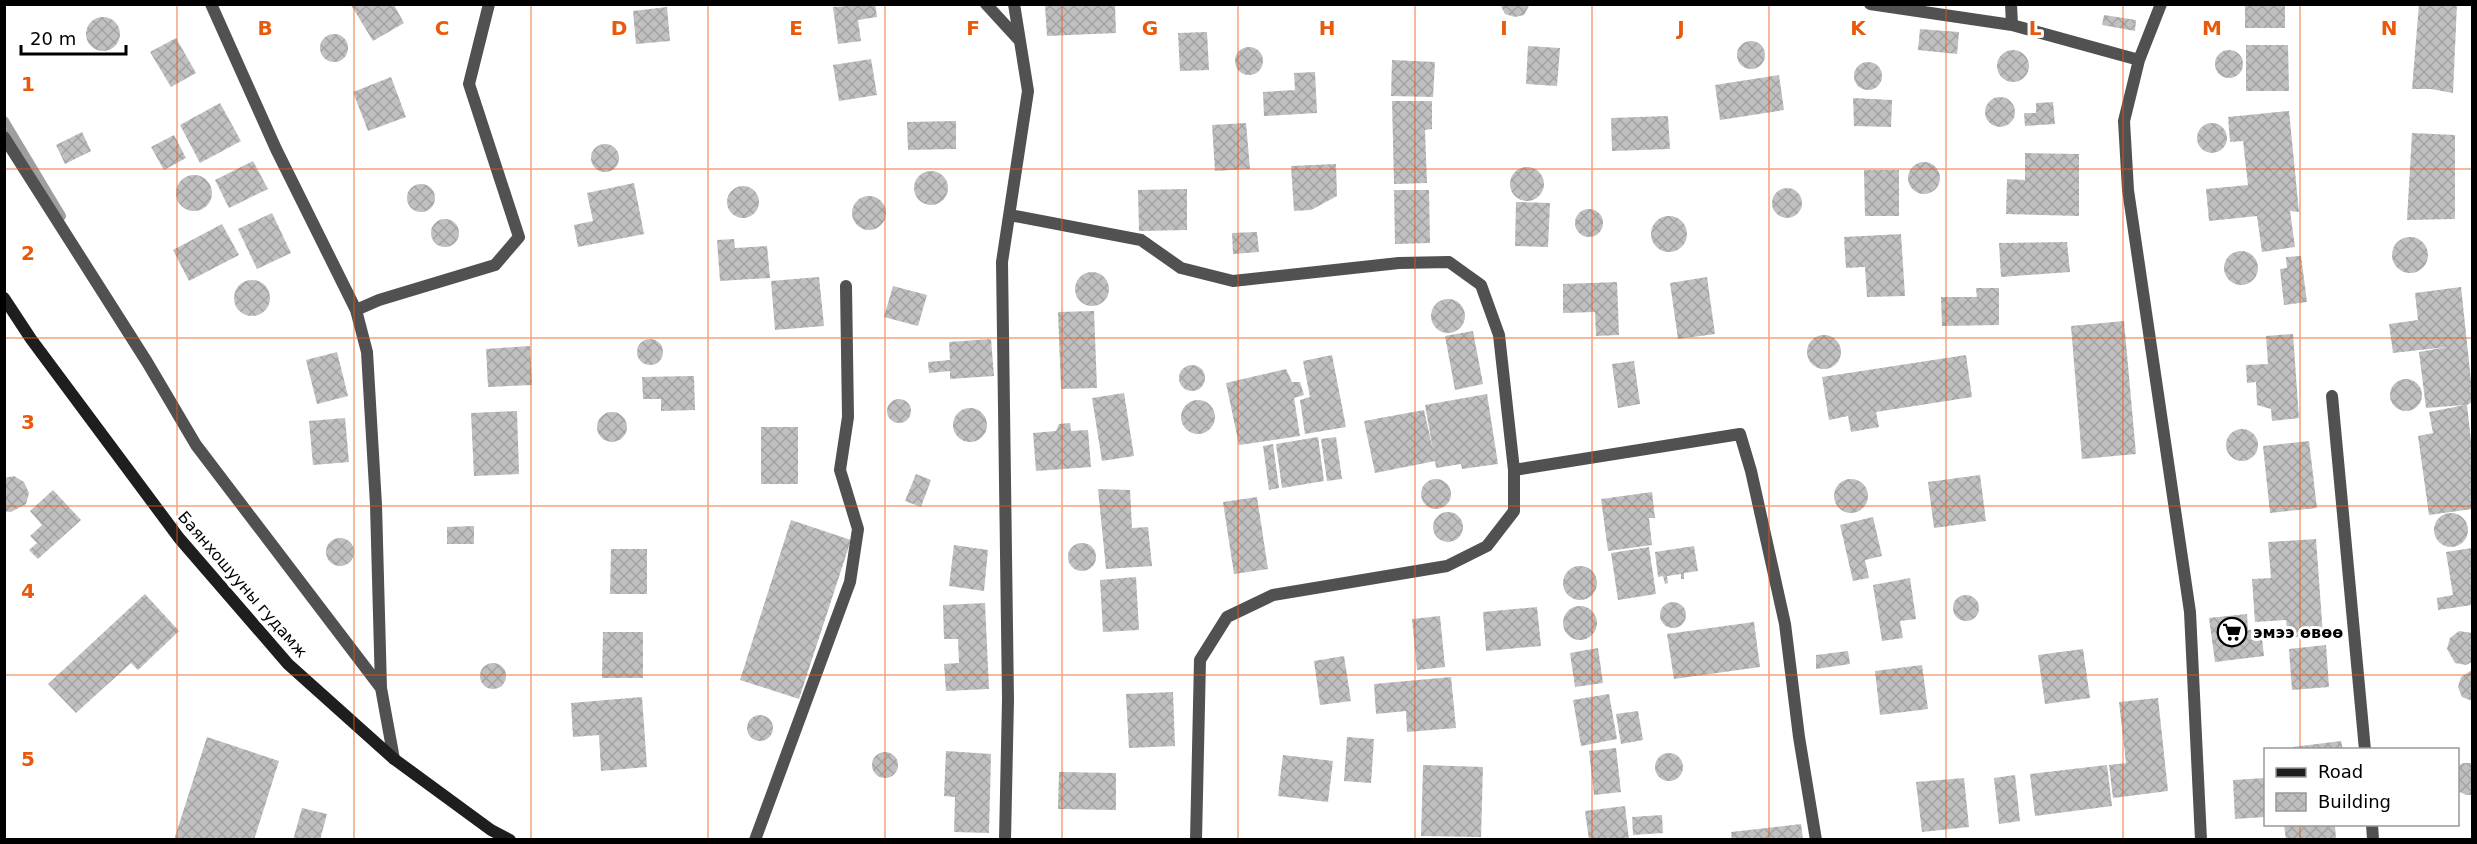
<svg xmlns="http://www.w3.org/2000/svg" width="2477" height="844" font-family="'DejaVu Sans',sans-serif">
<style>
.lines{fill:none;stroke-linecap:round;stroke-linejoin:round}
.stream{stroke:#9f9f9f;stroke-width:10}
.building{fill:url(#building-cross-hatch)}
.street{stroke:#515151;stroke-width:12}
.secondary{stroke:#1e1e1e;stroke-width:12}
.grid{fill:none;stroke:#e8590c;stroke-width:1.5;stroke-opacity:0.55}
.labels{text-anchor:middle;stroke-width:6;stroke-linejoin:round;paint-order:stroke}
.street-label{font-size:16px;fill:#000;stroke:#fff}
.poi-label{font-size:16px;font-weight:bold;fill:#000;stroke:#fff;text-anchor:start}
.grid-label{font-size:20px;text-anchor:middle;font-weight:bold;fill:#e8590c;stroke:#fff;stroke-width:6;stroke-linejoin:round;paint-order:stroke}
</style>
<defs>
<pattern id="building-cross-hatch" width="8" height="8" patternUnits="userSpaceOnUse" patternTransform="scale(1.5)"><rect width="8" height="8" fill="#c0c0c0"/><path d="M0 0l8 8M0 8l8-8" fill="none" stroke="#a3a3a3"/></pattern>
</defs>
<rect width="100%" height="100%" fill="#fff"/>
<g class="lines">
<path class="stream" d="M4 121 61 216"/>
</g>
<path class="building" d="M875 4 877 17 858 20 861 41 838 44 833 7Z
M1115 4 1116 33 1047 36 1045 6Z
M1500 4H1530L1524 15 1515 17 1505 14Z
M2245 4H2285V28H2245Z
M2419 4H2457L2453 93 2431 89H2412Z
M351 5H394L404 23 373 41Z
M667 7 670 41 636 44 633 11Z
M2104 15 2136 20 2135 31 2102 25Z
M86 34a17 17 0 1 1 34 0a17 17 0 1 1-34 0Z
M1920 29 1959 32 1957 54 1918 50Z
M1207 32 1209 70 1180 71 1178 33Z
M320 48a14 14 0 1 1 28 0a14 14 0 1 1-28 0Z
M176 38 196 73 171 87 150 52Z
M1737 55a14 14 0 1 1 28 0a14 14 0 1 1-28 0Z
M2246 45H2288L2289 91H2246Z
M1528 46 1560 48 1557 86 1526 84Z
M1235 61a14 14 0 1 1 28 0a14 14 0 1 1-28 0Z
M2215 64a14 14 0 1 1 28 0a14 14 0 1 1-28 0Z
M1997 66a16 16 0 1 1 32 0a16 16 0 1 1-32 0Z
M871 59 877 95 839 101 833 65Z
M1392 60 1435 62 1433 97 1391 96Z
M1854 76a14 14 0 1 1 28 0a14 14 0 1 1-28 0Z
M1315 72 1317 113 1264 116 1263 92 1295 90 1294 73Z
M1779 75 1784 110 1720 120 1715 85Z
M391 77 406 117 368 131 353 92Z
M1985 112a15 15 0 1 1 30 0a15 15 0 1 1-30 0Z
M1853 98 1892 100 1891 127 1854 126Z
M1392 101H1432V129L1425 130 1427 183 1394 184Z
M2053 102 2055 124 2025 126 2024 113H2036V103Z
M220 103 241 141 200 163 180 125Z
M2289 111 2299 212 2290 211 2295 247 2262 252 2257 216 2209 221 2206 189 2248 185 2243 141 2230 142 2228 117Z
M1668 116 1670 149 1612 151 1611 118Z
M956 121V149L908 150 907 122Z
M2197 138a15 15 0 1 1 30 0a15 15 0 1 1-30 0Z
M1246 123 1250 169 1215 171 1212 125Z
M82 132 91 151 65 164 56 145Z
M2412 133 2455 135V219L2407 220Z
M174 135 186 158 164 170 151 147Z
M591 158a14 14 0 1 1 28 0a14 14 0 1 1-28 0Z
M2025 153 2079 154V216L2006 214 2007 179 2025 180Z
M253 161 268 189 229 208 215 180Z
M1908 178a16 16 0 1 1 32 0a16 16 0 1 1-32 0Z
M1336 164 1337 196 1311 210 1294 211 1291 166Z
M1510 184a17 17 0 1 1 34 0a17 17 0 1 1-34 0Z
M1864 170H1899V216H1865Z
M914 188a17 17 0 1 1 34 0a17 17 0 1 1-34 0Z
M176 193a18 18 0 1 1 36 0a18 18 0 1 1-36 0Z
M634 183 644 234 578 247 574 225 593 221 587 193Z
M407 198a14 14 0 1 1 28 0a14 14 0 1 1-28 0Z
M727 202a16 16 0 1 1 32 0a16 16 0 1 1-32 0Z
M1772 203a15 15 0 1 1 30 0a15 15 0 1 1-30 0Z
M1187 189V230L1139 231 1138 190Z
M1394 190H1429L1430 243 1395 244Z
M852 213a17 17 0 1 1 34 0a17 17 0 1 1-34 0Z
M1516 202 1550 203 1548 247 1515 246Z
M1575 223a14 14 0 1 1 28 0a14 14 0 1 1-28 0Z
M272 213 291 253 257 269 238 229Z
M1651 234a18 18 0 1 1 36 0a18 18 0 1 1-36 0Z
M431 233a14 14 0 1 1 28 0a14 14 0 1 1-28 0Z
M222 224 239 255 189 281 173 250Z
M1257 232 1259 252 1233 254 1232 233Z
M1901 234 1905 296 1867 297 1865 267 1846 268 1844 237Z
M2392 255a18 18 0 1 1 36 0a18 18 0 1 1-36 0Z
M734 239 735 248 767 246 770 278 720 281 717 240Z
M2067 242 2070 272 2001 277 1999 243Z
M2224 268a17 17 0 1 1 34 0a17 17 0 1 1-34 0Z
M2301 256 2307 302 2284 305 2280 269 2287 268 2286 257Z
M1075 289a17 17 0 1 1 34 0a17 17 0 1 1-34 0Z
M819 277 824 326 775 330 771 281Z
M1707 277 1715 334 1678 339 1670 283Z
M234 298a18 18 0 1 1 36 0a18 18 0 1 1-36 0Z
M1617 282 1619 335 1596 336 1595 312 1563 313V284Z
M893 286 927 295 918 326 884 317Z
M2461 287 2472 390V402L2467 405 2472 450V509L2429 515 2418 436 2433 433 2429 412 2465 405 2426 408 2419 352 2447 347 2393 353 2389 324 2418 320 2415 293Z
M1976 288H1999V325L1942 326 1941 297H1977Z
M1431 316a17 17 0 1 1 34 0a17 17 0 1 1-34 0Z
M1094 311 1097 388 1061 389 1058 312Z
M2124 321 2136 454 2082 459 2071 326Z
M1473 331 1483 384 1455 390 1445 336Z
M2293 334 2299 418 2272 421 2271 409 2257 405 2256 382 2247 383 2246 365 2268 364 2266 336Z
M1807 352a17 17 0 1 1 34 0a17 17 0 1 1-34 0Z
M637 352a13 13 0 1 1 26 0a13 13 0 1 1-26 0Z
M991 339 994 376 950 379V371L929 373 928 362 950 360 949 342Z
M530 346 532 385 488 387 486 349Z
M337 352 348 396 317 404 306 360Z
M1332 355 1346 427 1305 434 1300 400 1310 397 1303 361Z
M1966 355 1972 397 1876 412 1879 427 1851 432 1848 416 1829 420 1822 377Z
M1634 361 1640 404 1618 408 1612 364Z
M1179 378a13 13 0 1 1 26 0a13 13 0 1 1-26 0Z
M1286 369 1292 382H1300L1304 395 1294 398 1300 436 1239 445 1226 383Z
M694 376 695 410 661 411V399H643L642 377Z
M2390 395a16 16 0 1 1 32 0a16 16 0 1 1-32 0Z
M1124 393 1134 456 1102 461 1092 398Z
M1487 394 1498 464 1462 469 1461 464 1436 468 1435 461 1375 473 1364 421 1424 410 1433 450 1425 405Z
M887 411a12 12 0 1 1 24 0a12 12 0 1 1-24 0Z
M1181 417a17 17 0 1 1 34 0a17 17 0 1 1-34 0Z
M953 425a17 17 0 1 1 34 0a17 17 0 1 1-34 0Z
M517 411 519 474 474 476 471 413Z
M597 427a15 15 0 1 1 30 0a15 15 0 1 1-30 0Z
M345 418 349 462 313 465 309 421Z
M1070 423 1071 431 1088 430 1091 467 1036 471 1033 433 1056 431 1059 424Z
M761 427H798V484H761Z
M2226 445a16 16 0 1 1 32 0a16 16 0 1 1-32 0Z
M1318 437 1324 481 1282 488 1276 444Z
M1336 437 1342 479 1327 481 1321 439Z
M2309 441 2317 508 2270 513 2263 446Z
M1273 444 1279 488 1269 490 1263 446Z
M916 474 931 480 921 507 905 501Z
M1980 475 1986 521 1934 528 1928 482Z
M14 476 24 482 29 493 26 504 11 512 4 511V478Z
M1421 494a15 15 0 1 1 30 0a15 15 0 1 1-30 0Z
M1834 496a17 17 0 1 1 34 0a17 17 0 1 1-34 0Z
M1098 489 1130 490 1132 528 1148 527 1152 566 1106 569Z
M53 490 81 520 38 559 29 550 37 543 30 536 42 525 30 511Z
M1652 492 1655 518H1649L1652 545 1608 551 1601 499Z
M1257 497 1268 569 1234 574 1223 502Z
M1433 527a15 15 0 1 1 30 0a15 15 0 1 1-30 0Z
M2434 530a17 17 0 1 1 34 0a17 17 0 1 1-34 0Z
M1873 517 1882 556 1865 560 1869 578 1853 581 1840 525Z
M791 520 851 540 799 699 740 680Z
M474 526V544H447V527Z
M326 552a14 14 0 1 1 28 0a14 14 0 1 1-28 0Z
M2316 539 2323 635 2288 638 2286 620 2255 622 2252 579 2271 578 2268 542Z
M1068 557a14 14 0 1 1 28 0a14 14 0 1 1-28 0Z
M954 545 988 550 984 591 949 586Z
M1694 546 1698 571 1684 573V579H1681V574L1667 576 1668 583 1665 584 1663 576 1658 577 1655 552Z
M1649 547 1656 594 1618 600 1611 553Z
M2472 548V605L2438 610 2437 598 2453 595 2446 552Z
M611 549H647V594H610Z
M1563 583a17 17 0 1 1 34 0a17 17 0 1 1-34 0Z
M1136 577 1139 630 1103 632 1100 580Z
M1910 578 1916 619 1900 621 1903 638 1882 641 1873 585Z
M145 594 179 631 138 670 131 663 76 713 48 684Z
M1953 608a13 13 0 1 1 26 0a13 13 0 1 1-26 0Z
M1660 615a13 13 0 1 1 26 0a13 13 0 1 1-26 0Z
M985 603 989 689 946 691 944 664 959 663 958 639H944L943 605Z
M1563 623a17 17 0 1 1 34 0a17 17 0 1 1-34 0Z
M1537 607 1541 646 1486 651 1483 612Z
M2247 614 2248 630 2261 629 2264 656 2215 662 2209 618Z
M1440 616 1445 667 1417 670 1412 619Z
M1754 622 1760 667 1674 679 1667 634Z
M2459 631 2472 633V662L2466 665 2455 663 2447 649 2450 638Z
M603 632H643V678H602Z
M2326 645 2329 687 2292 690 2289 649Z
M1598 648 1603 683 1575 687 1570 653Z
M2083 649 2090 698 2045 704 2038 655Z
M1848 651 1850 664 1816 669V655Z
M1344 656 1351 701 1320 705 1314 661Z
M480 676a13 13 0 1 1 26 0a13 13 0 1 1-26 0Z
M1922 665 1928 709 1880 715 1875 671Z
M2472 670V701L2462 697 2458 687 2461 677Z
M1451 677 1456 728 1407 732 1406 711 1376 714 1374 684Z
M1173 692 1175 746 1129 748 1126 694Z
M1609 694 1617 739 1581 746 1573 700Z
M642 697 647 767 601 771 599 735 573 737 571 703Z
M2158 698 2168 791 2113 798 2109 765 2126 763 2119 702Z
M1638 711 1643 740 1621 744 1616 714Z
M747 728a13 13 0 1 1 26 0a13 13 0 1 1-26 0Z
M207 737 279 761 254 840H174Z
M1347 737 1374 739 1371 783 1344 781Z
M2341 741 2343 750H2293V747Z
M1616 748 1621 792 1594 795 1589 751Z
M946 751 991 754 989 833 954 832 955 797 944 796Z
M872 765a13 13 0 1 1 26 0a13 13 0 1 1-26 0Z
M1655 767a14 14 0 1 1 28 0a14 14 0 1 1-28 0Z
M1283 755 1333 761 1328 802 1278 796Z
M2463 763H2472V795H2466L2458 791V766Z
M1423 765 1483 767 1481 837 1421 836Z
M2107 765 2112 806 2035 816 2030 774Z
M1059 772 1116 773V810L1058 809Z
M2015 775 2020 821 1999 824 1994 778Z
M1964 778 1969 827 1922 832 1916 782Z
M2265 778V817L2235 819 2233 780Z
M1625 806 1629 840H1589L1585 811Z
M302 808 327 814 320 840H293Z
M1662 815 1663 833 1633 835 1632 817Z
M1801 824 1803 840H1732L1731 832Z
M2284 825H2335L2336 840H2286Z"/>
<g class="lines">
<path class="street" d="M211 4 276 149 356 310 367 352 376 505 381 688
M986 4 1019 40
M1870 4 2012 25 2139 60
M2011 4 2012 25
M2161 4 2139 60 2124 121 2128 190 2190 612 2201 840
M4 137 147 362 196 445 381 688 394 759
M1010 215 1141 240 1181 268 1233 281 1399 263 1449 262 1481 285 1499 335 1514 470V511L1487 546 1447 566 1273 595 1227 617 1200 660 1196 840
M356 310 379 300 495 265 519 237 469 84 489 4
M2332 396 2365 750
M1514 470 1740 434 1751 471 1785 624 1799 737 1816 840
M2372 824 2373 840
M755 840 850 582 858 529 840 470 848 417 846 286
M1005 840 1008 699 1002 262 1028 91 1014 4"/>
<path class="secondary" d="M4 298 31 339 179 538 288 664 394 759 491 830 510 840"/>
</g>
<path class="grid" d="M177 4V840M354 4V840M531 4V840M708 4V840M885 4V840M1062 4V840M1238 4V840M1415 4V840M1592 4V840M1769 4V840M1946 4V840M2123 4V840M2300 4V750M4 169H2472M4 338H2472M4 506H2472M4 675H2472M2300 824V840"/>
<defs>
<g id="supermarket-ring" transform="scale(1.5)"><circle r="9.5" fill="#fff" stroke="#000" stroke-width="1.5"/><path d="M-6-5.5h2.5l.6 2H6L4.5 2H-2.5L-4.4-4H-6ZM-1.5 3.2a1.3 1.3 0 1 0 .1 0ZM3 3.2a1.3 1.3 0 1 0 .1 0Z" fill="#000"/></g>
</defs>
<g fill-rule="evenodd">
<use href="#supermarket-ring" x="2232" y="632"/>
</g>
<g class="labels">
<g class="street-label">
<text transform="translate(243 584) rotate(49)" y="6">Баянхошууны гудамж</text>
</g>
<g class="poi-label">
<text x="2253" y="638">эмээ өвөө</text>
</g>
</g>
<g class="grid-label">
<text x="265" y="35">B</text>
<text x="442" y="35">C</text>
<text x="619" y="35">D</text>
<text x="796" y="35">E</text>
<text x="973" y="35">F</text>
<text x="1150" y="35">G</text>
<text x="1327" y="35">H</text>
<text x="1504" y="35">I</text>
<text x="1681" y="35">J</text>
<text x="1858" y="35">K</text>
<text x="2035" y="35">L</text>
<text x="2212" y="35">M</text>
<text x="2389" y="35">N</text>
<text x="28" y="91">1</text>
<text x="28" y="260">2</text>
<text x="28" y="429">3</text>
<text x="28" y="598">4</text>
<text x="28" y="766">5</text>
</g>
<rect width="2477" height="844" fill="none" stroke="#000000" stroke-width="12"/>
<rect x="2264" y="748" width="195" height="78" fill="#ffffff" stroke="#999999" stroke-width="1.5"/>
<rect x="2276" y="768" width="30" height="9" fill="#1e1e1e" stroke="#999999" stroke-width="1.5"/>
<text x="2318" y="778" font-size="18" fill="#000000">Road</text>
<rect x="2276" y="793" width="30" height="18" fill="url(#building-cross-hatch)" stroke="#999999" stroke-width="1.5"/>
<text x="2318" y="808" font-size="18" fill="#000000">Building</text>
<path d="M21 45v9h105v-9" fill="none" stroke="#000000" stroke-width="3"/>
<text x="30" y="45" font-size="18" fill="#000000" stroke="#ffffff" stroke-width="4.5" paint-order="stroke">20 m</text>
</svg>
